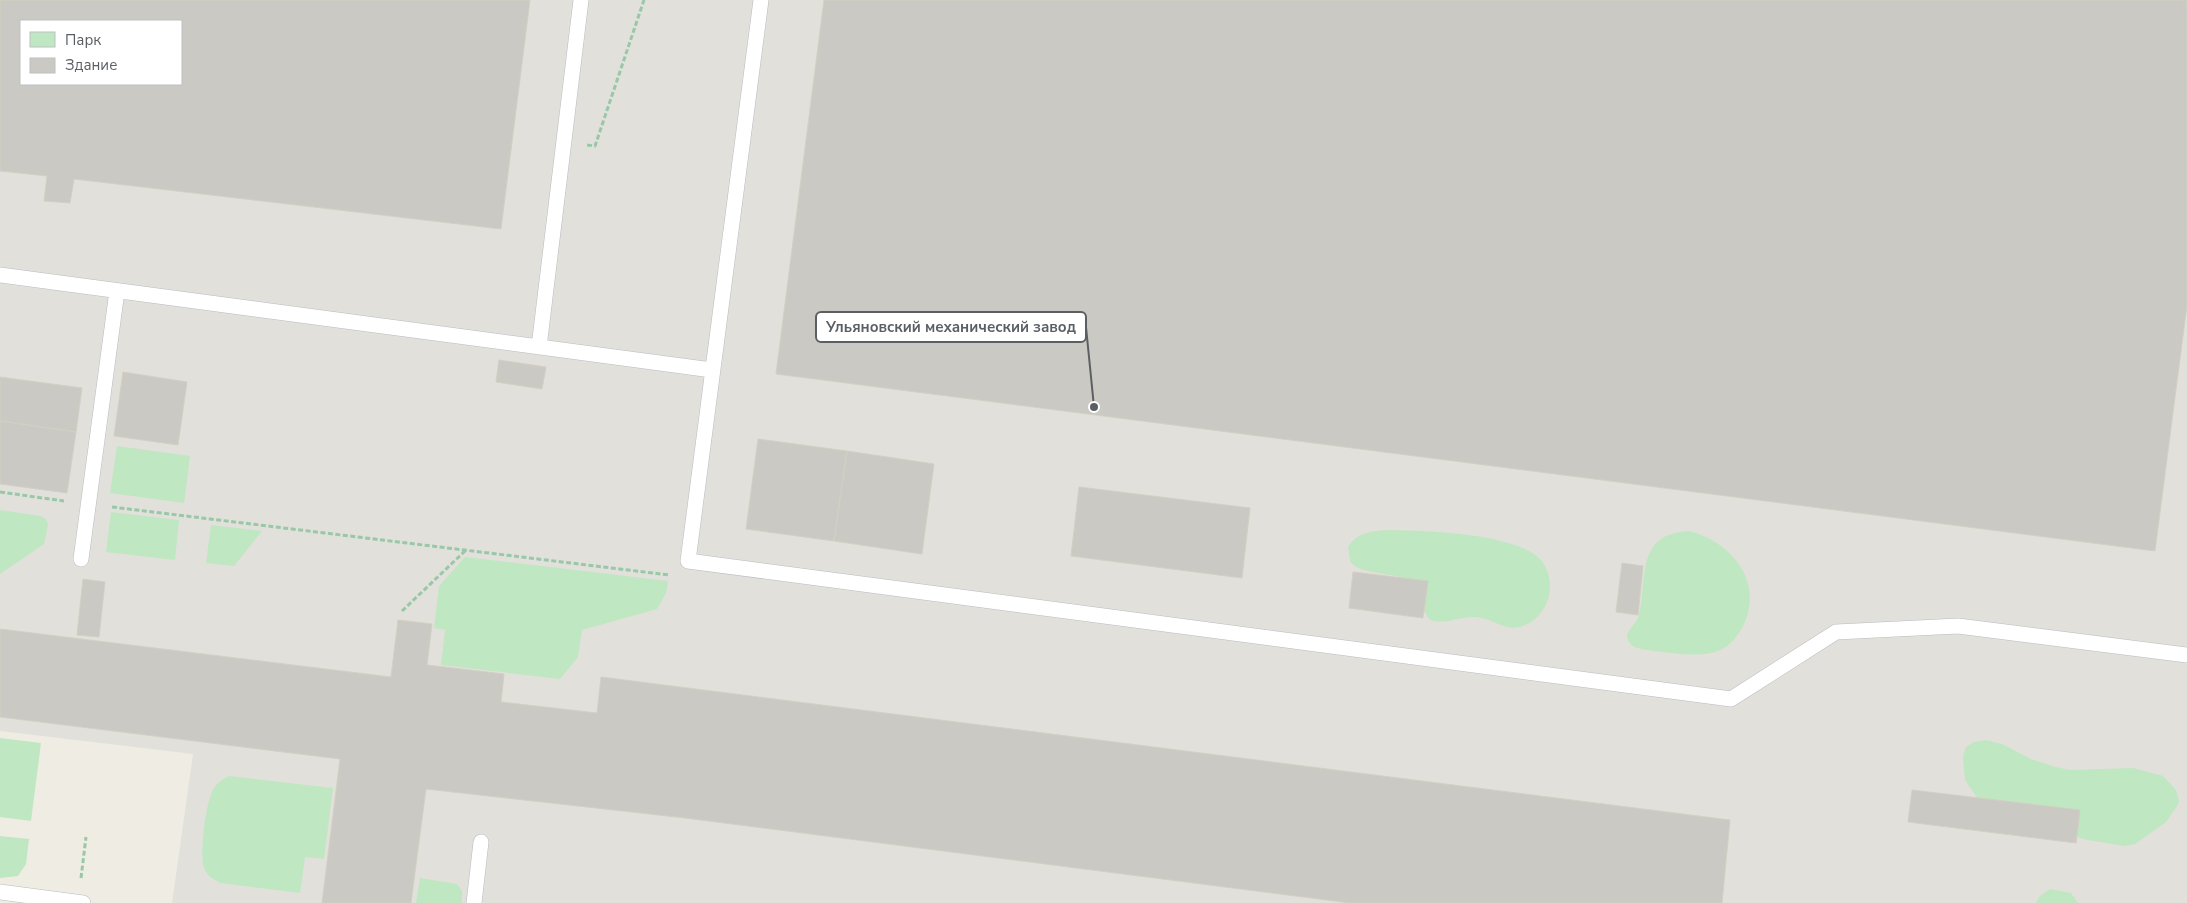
<svg xmlns="http://www.w3.org/2000/svg" width="2187" height="903" font-family="'Nunito Sans',sans-serif">
<style>
.industrial{fill:#e2e0db;fill-rule:evenodd}
.green{fill:#bfe7c1}
.building{fill:#cbc9c3;stroke:#d3cfc2;fill-rule:evenodd}
.lines{fill:none;stroke-linecap:round;stroke-linejoin:round}
.service-casing{stroke:#b8bbc0;stroke-width:16}
.path{stroke:#98c8a8;stroke-width:3;stroke-dasharray:5 2.5;stroke-linecap:butt}
.service{stroke:#fff;stroke-width:15}
.leader{fill:none;stroke:#5b5f64;stroke-width:2}
.callout-dot{fill:#5b5f64;stroke:#fff;stroke-width:2}
.callout{fill:#fff;stroke:#5b5f64;stroke-width:2}
.callout-label{font-size:15px;text-anchor:middle;font-weight:bold;fill:#5b5f64}
</style>
<rect width="100%" height="100%" fill="#efede3"/>
<path class="industrial" d="M0 0H2187V903H172L193 754 0 731ZM21 21H181V84H21Z"/>
<path class="green" d="M117 446 190 456 184 503 110 493Z
M0 510 40 516 46 519 48 525 44 544 0 574Z
M111 512 179 520 175 560 106 552Z
M211 525 262 531 234 566 206 563Z
M1390 530C1430 531 1494 533 1529 551 1562 567 1554 619 1519 627 1503 631 1491 617 1475 617 1459 616 1446 625 1430 620L1422 608 1412 582C1395 571 1359 576 1350 561L1348 547C1358 531 1373 531 1390 530Z
M1689 531C1729 541 1761 577 1746 619 1742 630 1733 644 1722 649 1702 659 1675 653 1654 651 1642 649 1628 649 1627 635 1630 627 1637 623 1639 615 1648 577 1635 534 1689 531Z
M465 557 668 581V582L666 593 657 609 582 630 578 657 560 679 441 665 445 630 434 628 439 586Z
M0 738 41 743 31 821 0 817Z
M1986 740 2002 744 2031 759 2055 767 2070 770 2133 768 2163 776 2176 790 2179 801 2177 806 2166 822 2135 844 2125 846 2087 840 1984 808 1965 780 1963 757 1966 747 1974 742Z
M229 776 333 788 324 859 305 857 300 893 221 883C214 880 207 876 204 868 199 855 206 799 214 788 218 782 223 779 229 776Z
M0 836 29 839 26 864 18 876 0 878Z
M420 878 457 884 462 891V903H416Z
M2050 889 2071 893 2078 903H2036L2040 896Z"/>
<path class="building" d="M0 0H530L501 229 74 179 70 203 44 201 47 176 0 171ZM21 21H181V84H21Z
M824 0H2187V305L2155 551 776 374Z
M499 360 546 367 542 389 496 382Z
M123 372 187 382 178 445 114 436Z
M0 377 82 388 76 432 0 421Z
M0 421 76 432 67 493 0 484Z
M758 439 847 451 834 541 746 529Z
M847 451 934 464 922 554 834 541Z
M1079 487 1250 508 1242 578 1071 556Z
M1622 563 1643 566 1638 615 1616 612Z
M1353 572 1428 581 1423 618 1349 608Z
M83 579 105 582 99 637 77 635Z
M398 620 432 624 427 665 504 674 501 702 597 713 601 677 1730 820 1722 903H1350L685 818 426 789 411 903H322L340 759 0 717V629L391 677Z
M1912 790 2080 810 2076 843 1908 822Z"/>
<g class="lines">
<g class="service-casing">
<path id="service" d="M761 0 688 561 1731 699 1836 632 1958 626 2187 655
M0 275 712 370
M539 347 581 0
M81 559 117 291
M0 892 83 903
M474 903 481 842"/>
</g>
<path class="path" d="M587 145 595 146 644 0
M0 492 64 501
M112 507 669 575
M402 611 466 550
M81 878 86 837"/>
<use href="#service" class="service"/>
</g>
<path class="leader" d="M1094 407L1086 327"/>
<circle class="callout-dot" cx="1094" cy="407" r="5"/>
<rect class="callout" x="816" y="312" width="270" height="30" rx="5"/>
<g class="callout-label">
<text x="951" y="332">Ульяновский механический завод</text>
</g>
<rect x="20" y="20" width="162" height="65" fill="#ffffff" stroke="#bdbfc1"/>
<rect x="30" y="32" width="25" height="15" fill="#bfe7c1" stroke="#bdbfc1"/>
<text x="65" y="45" font-size="15" fill="#5b5f64">Парк</text>
<rect x="30" y="58" width="25" height="15" fill="#cbc9c3" stroke="#bdbfc1"/>
<text x="65" y="70" font-size="15" fill="#5b5f64">Здание</text>
</svg>
